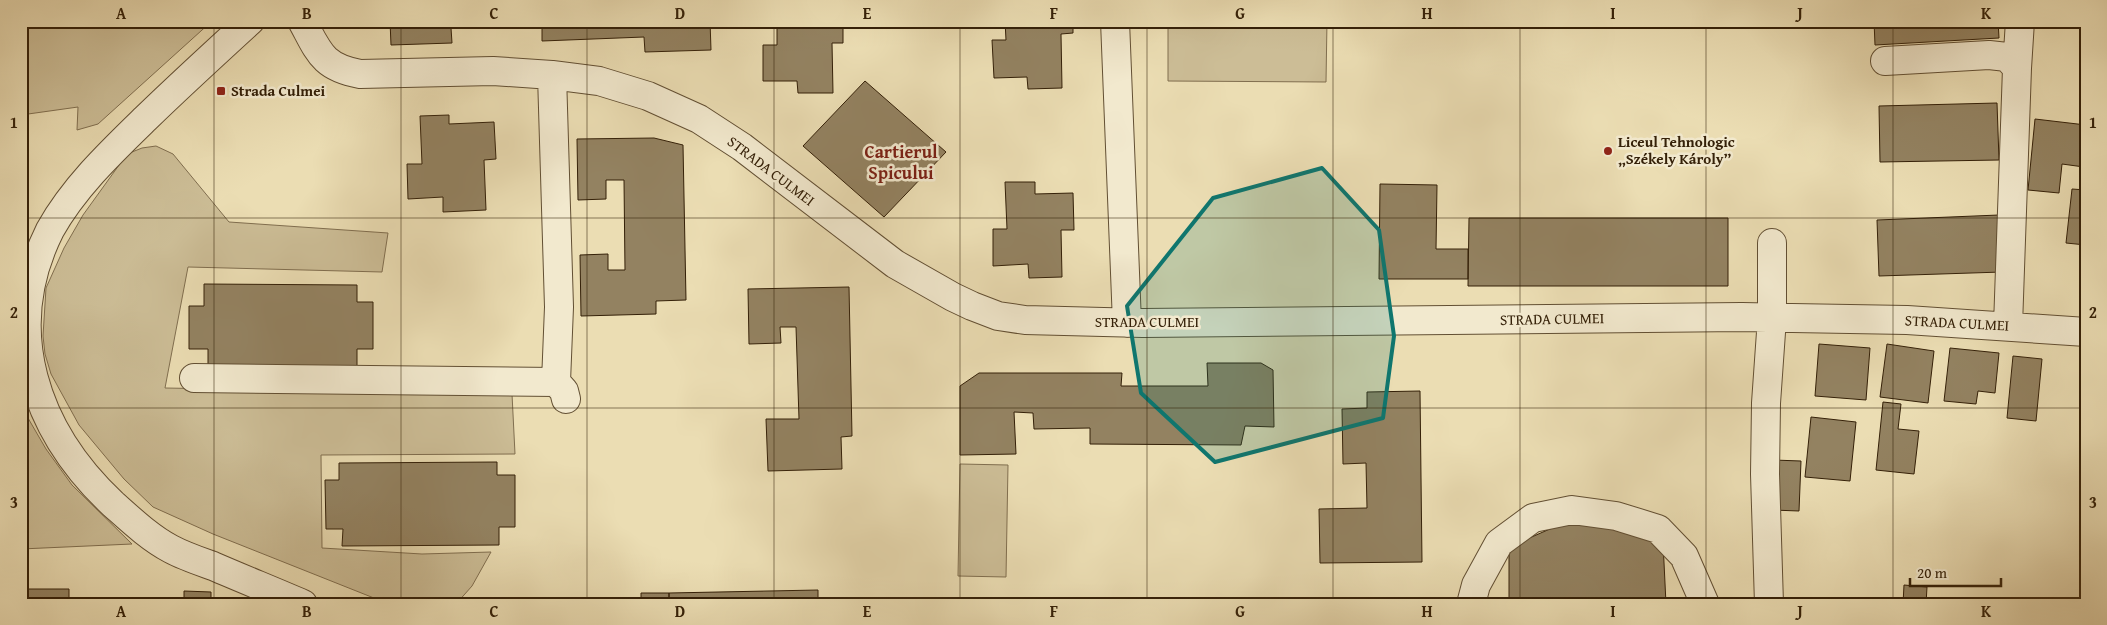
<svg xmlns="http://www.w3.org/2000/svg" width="2107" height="625" font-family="'Gentium Book Plus',serif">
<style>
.green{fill:#ccbd96;stroke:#806e4f}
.building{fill:#938261;stroke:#342008}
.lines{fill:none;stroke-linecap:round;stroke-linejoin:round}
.minor-casing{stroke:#624f33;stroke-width:30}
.minor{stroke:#f2e9ce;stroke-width:28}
.marked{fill:#0f766e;fill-opacity:0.2;stroke:#0f766e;stroke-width:4;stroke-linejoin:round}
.grid{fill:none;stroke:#342008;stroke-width:1;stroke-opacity:0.55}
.poi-dot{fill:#8f2418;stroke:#f2e9ce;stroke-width:2}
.labels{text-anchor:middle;stroke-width:5;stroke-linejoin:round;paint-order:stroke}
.poi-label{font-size:15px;font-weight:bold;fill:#342008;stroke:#f2e9ce;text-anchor:start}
.street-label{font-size:15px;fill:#342008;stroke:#f2e9ce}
.quarter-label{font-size:18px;font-weight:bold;fill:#7a1f14;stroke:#f2e9ce}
.neatline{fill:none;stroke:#342008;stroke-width:2}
.grid-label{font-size:16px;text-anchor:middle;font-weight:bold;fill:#342008}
</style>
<rect width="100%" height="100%" fill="#ebddb3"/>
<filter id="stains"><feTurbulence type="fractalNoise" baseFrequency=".004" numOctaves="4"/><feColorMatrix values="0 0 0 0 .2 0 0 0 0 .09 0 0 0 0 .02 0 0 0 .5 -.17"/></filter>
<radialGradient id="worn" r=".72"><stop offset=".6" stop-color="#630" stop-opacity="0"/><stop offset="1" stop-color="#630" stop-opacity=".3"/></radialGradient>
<path class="green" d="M21 21H212L98 124 77 130 78 107 21 115Z
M1168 21H1327L1326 82 1168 81Z
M156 146 173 154 229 222 388 233 382 272 188 267 165 388 512 394 515 454 321 455 322 548 422 554 491 552 472 586 456 604H389L213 534 153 507 124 479 79 425 51 374 45 354 43 336 46 288 64 248 83 215 127 154 142 148Z
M21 406 46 449 72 485 132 544 21 549Z
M960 464 1008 465 1006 577 958 576Z"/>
<path class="building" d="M390 21H710L711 50 645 52 644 37 542 41V24L451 28 452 43 391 45Z
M777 21H843V43H832L833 93H798L797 81H763V45H777Z
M1005 21H1073V33L1061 34 1062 88 1028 89 1027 77 994 78 992 40H1006Z
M1874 21H1998L1999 38 1875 45Z
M865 81 946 152 884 217 803 146Z
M1997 103 1999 160 1880 162 1879 106Z
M449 115V124L494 122 496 159 484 160 486 210 443 212V197L408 199 407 164H422L420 116Z
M2035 119 2086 125 2084 167 2062 164 2059 193 2028 190Z
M654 138 683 145 686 300 656 301V314L581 316 580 255 608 254V270H625L624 180H606V199L578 200 577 139Z
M1005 182H1035V194L1073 193 1074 230H1061L1062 277 1029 278 1028 264 993 266V229H1007Z
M1380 184 1437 185 1436 249H1468V279H1379Z
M2072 189 2086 190V245L2066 243Z
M1999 215 2002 272 1879 276 1877 220Z
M1469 218H1728V286H1468Z
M204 284 357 285V302H373V349H357V366H208V349H189V306H204Z
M849 287 852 436 841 437 842 469 768 471 766 419H799L796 327H780L781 343 749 344 748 289Z
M1819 344 1870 348 1866 400 1815 396Z
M1887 344 1934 351 1928 403 1880 397Z
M1950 348 1999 353 1995 393 1978 391 1976 404 1944 401Z
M2013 356 2042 359 2036 421 2007 418Z
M1207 363H1261L1273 370 1274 427 1245 426 1241 445 1090 444V428L1034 429 1033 413 1014 412 1016 454 960 455V386L979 373H1122L1121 386H1208Z
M1420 391 1422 562 1320 563 1319 509 1367 508 1366 463 1343 464 1342 409 1367 408V392Z
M1883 402 1901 404 1898 429 1919 431 1914 474 1876 470Z
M1811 417 1856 422 1850 481 1805 477Z
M1773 460 1801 461 1799 511 1772 510Z
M497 462V475H515V527H499V545L342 546 343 529H326L325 480H339V463Z
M1577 517 1663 542 1666 604H1509V547Z
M1904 585 1927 587 1926 604H1903Z
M21 589H69V604H21Z
M818 590V604H669V593Z
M184 591 211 592V604H184Z
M641 593H669V604H641Z"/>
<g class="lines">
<g class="minor-casing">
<path id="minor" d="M250 21C215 53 180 85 146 118 111 152 74 187 50 230 0 330 35 431 113 504 131 520 150 538 171 549 184 556 199 561 213 566 243 579 273 591 303 604
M302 21C319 52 322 67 360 74L493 71 552 75 599 81 648 96 699 119 742 147 895 264 953 297 972 306 998 316 1025 320 1143 323 1742 317 1907 320 2086 332
M1115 21 1127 323
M1885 61 1989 55 2007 57 2017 68 2008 326
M2017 68 2020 21
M552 75 559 307 556 382 564 391 566 399
M194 378 556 382
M1471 604 1476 585 1499 543 1533 518 1572 510 1616 516 1658 529 1684 556 1705 604
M1769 604 1765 474 1766 403 1772 318V243"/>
</g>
<use href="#minor" class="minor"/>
</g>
<path class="marked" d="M1322 168 1379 230 1394 336 1383 418 1215 462 1141 393 1127 306 1213 198Z"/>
<path class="grid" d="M214 21V604M401 21V604M587 21V604M774 21V604M960 21V604M1147 21V604M1333 21V604M1520 21V604M1706 21V604M1893 21V604M21 218H2086M21 408H2086"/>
<g class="poi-dot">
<rect x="216" y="86" width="10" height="10" rx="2.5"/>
<circle cx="1608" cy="151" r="5"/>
</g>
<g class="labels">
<g class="poi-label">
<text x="231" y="96">Strada Culmei</text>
<text x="1618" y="147">Liceul Tehnologic<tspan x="1618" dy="17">„Székely Károly”</tspan></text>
</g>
<g class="street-label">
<text transform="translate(771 171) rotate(37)" y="5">STRADA CULMEI</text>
<text transform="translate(1552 319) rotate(-1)" y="5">STRADA CULMEI</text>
<text x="1147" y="327">STRADA CULMEI</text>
<text transform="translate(1957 323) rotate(3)" y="5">STRADA CULMEI</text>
</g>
<g class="quarter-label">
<text x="901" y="158">Cartierul<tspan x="901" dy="21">Spicului</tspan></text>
</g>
</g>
<rect width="2107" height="625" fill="none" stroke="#ebddb3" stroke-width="55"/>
<path d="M1910 578v8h91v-8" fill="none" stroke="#342008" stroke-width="2.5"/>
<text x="1917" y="578" font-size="15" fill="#342008" stroke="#f2e9ce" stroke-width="4" paint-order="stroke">20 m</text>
<rect x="28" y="28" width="2052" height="570" class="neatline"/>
<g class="grid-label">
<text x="121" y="19">A</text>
<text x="307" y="19">B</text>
<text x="494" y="19">C</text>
<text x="680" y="19">D</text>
<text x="867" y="19">E</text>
<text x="1054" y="19">F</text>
<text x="1240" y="19">G</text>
<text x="1427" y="19">H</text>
<text x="1613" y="19">I</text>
<text x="1800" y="19">J</text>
<text x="1986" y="19">K</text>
<text x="14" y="128">1</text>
<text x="2093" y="128">1</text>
<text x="14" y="318">2</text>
<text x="2093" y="318">2</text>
<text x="14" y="508">3</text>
<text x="2093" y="508">3</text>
<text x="121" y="617">A</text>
<text x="307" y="617">B</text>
<text x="494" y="617">C</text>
<text x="680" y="617">D</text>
<text x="867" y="617">E</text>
<text x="1054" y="617">F</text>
<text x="1240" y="617">G</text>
<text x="1427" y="617">H</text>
<text x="1613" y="617">I</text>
<text x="1800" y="617">J</text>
<text x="1986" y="617">K</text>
</g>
<rect width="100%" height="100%" filter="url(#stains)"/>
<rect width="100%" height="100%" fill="url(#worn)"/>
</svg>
